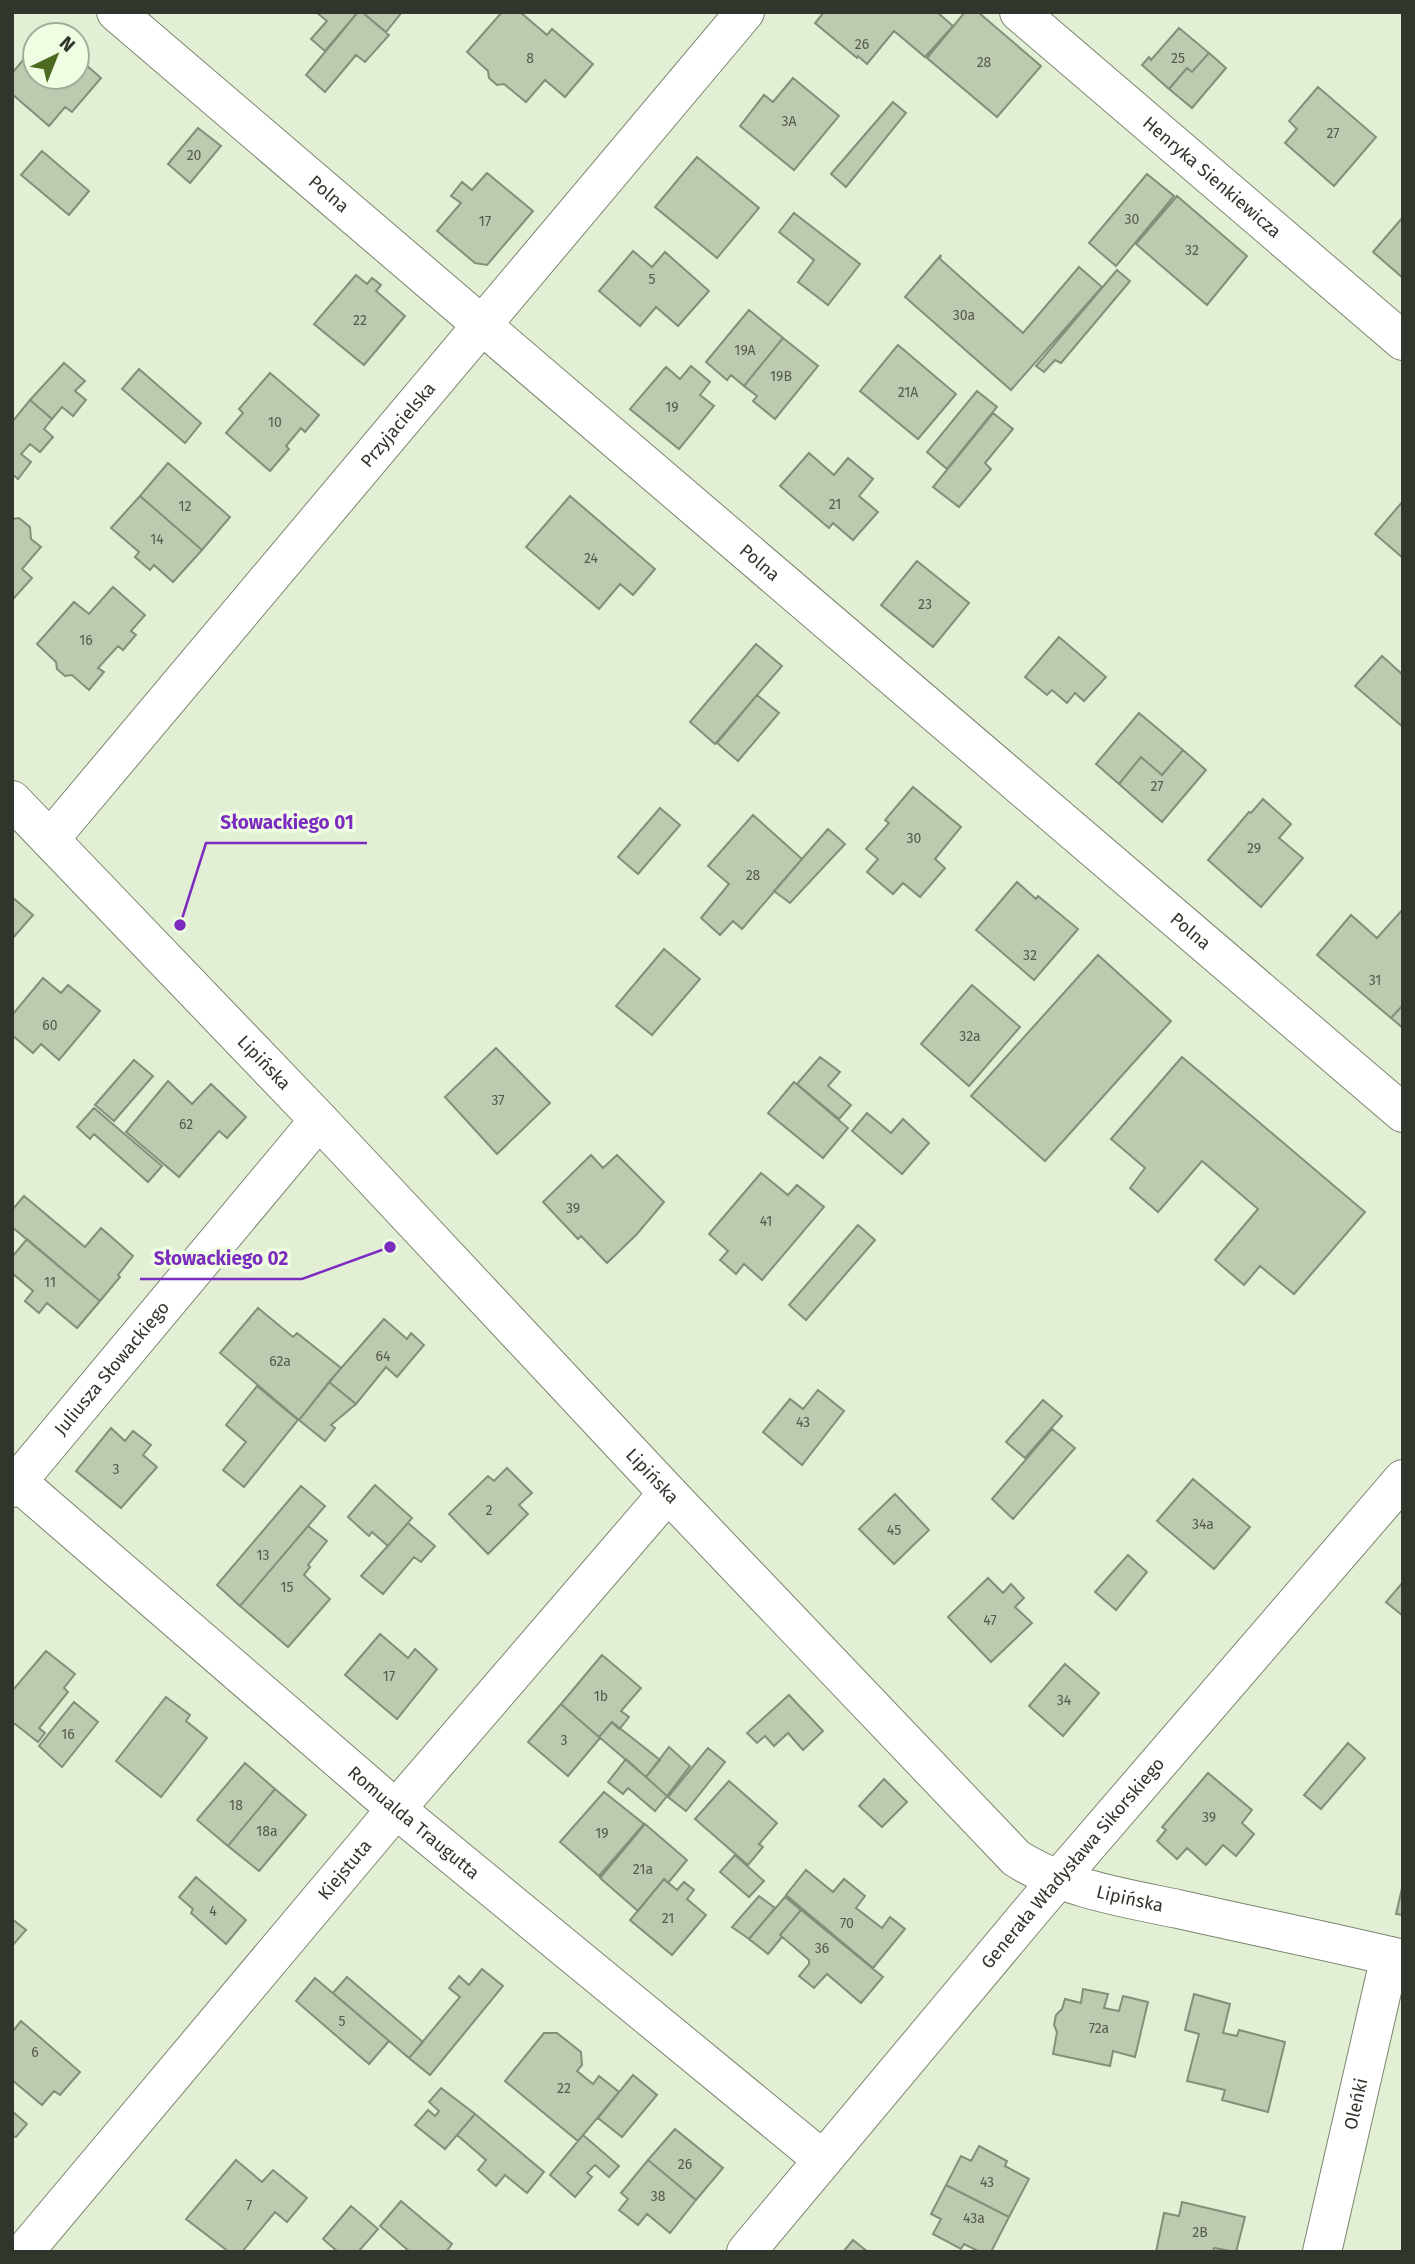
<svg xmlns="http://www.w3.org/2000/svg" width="1415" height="2264" font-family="'Fira Sans',sans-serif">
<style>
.building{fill:#bdcab0;stroke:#838f77;stroke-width:2}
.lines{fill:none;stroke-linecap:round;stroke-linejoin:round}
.minor-casing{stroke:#7a866e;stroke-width:40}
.minor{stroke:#fff;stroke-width:38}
.labels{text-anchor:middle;stroke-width:7;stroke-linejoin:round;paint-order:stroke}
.number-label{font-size:14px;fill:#545b4d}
.street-label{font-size:18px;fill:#31362c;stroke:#effde2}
.leader{fill:none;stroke:#7b2cbf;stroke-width:2.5}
.callout-dot{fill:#7b2cbf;stroke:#effde2;stroke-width:2.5}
.callout-label{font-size:19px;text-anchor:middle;font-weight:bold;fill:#7b2cbf;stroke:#effde2;stroke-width:7;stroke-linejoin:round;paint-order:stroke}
</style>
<rect width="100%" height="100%" fill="#e2efd5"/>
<path class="building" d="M316 12H358L325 51 311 39 327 21Z
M358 12H362L389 35 365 62 356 55 325 92 306 75Z
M362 12H402L386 32Z
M502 12H520L547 35 552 29 593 64 565 97 545 80 526 102 504 84 497 85 489 78 488 71 467 52Z
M824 12H937L953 26 925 57 894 31 867 64 858 56 857 58 815 23Z
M965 12H978L1041 66 997 117 927 58Z
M1179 28 1209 53 1192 72 1187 68 1169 89 1142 65 1149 57 1151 60Z
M35 46V77H77V57L101 78 72 112 65 107 49 126 12 94V73Z
M1209 53 1226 68 1192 108 1169 89 1187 68 1192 72Z
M793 78 839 116 794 170 740 126 764 95 773 102Z
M1318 87 1376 137 1334 186 1285 143 1297 129 1289 121Z
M893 102 906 113 846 187 831 174Z
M198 128 221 146 190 183 168 164Z
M42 151 89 191 69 215 21 175Z
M697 157 759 208 717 258 655 207Z
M487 173 533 211 487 265 475 263 437 231 461 203 451 196 462 182 472 190Z
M1147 174 1174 196 1116 266 1089 243Z
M1177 196 1247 256 1207 305 1136 244Z
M794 213 860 264 828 305 798 282 814 260 779 232Z
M1403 217V278L1373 252Z
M633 251 652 267 665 252 709 291 678 326 656 307 640 326 599 291Z
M941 255 940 259 1023 333 1079 267 1102 287 1011 390 905 297Z
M1117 270 1130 281 1061 363 1055 360 1044 372 1036 366Z
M356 275 367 284 372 278 381 285 376 291 405 316 364 365 314 324Z
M749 310 783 338 744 386 731 375 727 380 706 362Z
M783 338 818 366 775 419 753 401 757 396 744 386Z
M898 345 956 394 918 439 860 391Z
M64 363 85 381 75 391 86 400 73 416 62 407 52 419 30 400Z
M691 366 710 382 700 395 714 406 679 449 630 409 666 367 680 379Z
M139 369 201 423 185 443 122 389Z
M270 373 319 415 305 432 301 428 286 446 289 449 270 471 226 433 243 413 239 409Z
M977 391 997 407 947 469 927 452Z
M30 400 52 419 44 429 53 437 40 452 30 444 21 454 31 462 18 479 12 474V422Z
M993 413 1013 429 985 463 991 469 959 507 933 487Z
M809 453 834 475 848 458 873 479 859 496 878 512 853 540 833 523 829 528 780 486Z
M168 463 230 517 202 550 140 496Z
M140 496 202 550 173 582 154 565 150 570 135 557 139 552 111 528Z
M570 496 655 569 633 595 620 584 599 609 526 547Z
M1403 501V558L1375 534Z
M19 518 30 527 31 539 41 547 22 569 32 578 14 598 12 596V519Z
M917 561 969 603 933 647 881 605Z
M113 587 145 615 131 631 136 635 123 650 118 646 98 668 104 672 89 690 72 675 65 676 57 669 56 662 37 644 74 602 89 614Z
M1059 637 1106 677 1084 701 1075 693 1067 703 1052 690 1047 695 1025 677Z
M756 644 782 666 715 744 690 722Z
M1382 656 1403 675V727L1355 686Z
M757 695 779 713 738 761 717 743Z
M1139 713 1183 750 1162 775 1141 757 1119 784 1096 764Z
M1183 750 1206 770 1162 822 1119 784 1141 757 1162 775Z
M913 787 961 827 935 859 945 868 920 897 903 883 893 894 867 872 878 859 866 849 889 823 885 820Z
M1263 799 1291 824 1279 838 1303 858 1261 907 1208 860 1249 812 1251 813Z
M660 808 680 825 638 874 618 857Z
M753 815 802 859 742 929 733 921 720 935 701 918 729 884 708 866Z
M828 829 845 844 790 903 774 891Z
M1017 882 1036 899 1038 896 1078 929 1034 980 976 930Z
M12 897 33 915 12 939Z
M1403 909V1005L1391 1018 1317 955 1351 915 1377 938Z
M664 949 700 979 652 1035 616 1006Z
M1098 955 1171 1021 1045 1161 971 1096Z
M43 978 61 993 68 985 100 1011 59 1060 41 1044 33 1053 12 1035V1015Z
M972 985 1020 1027 969 1086 921 1044Z
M1403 1005V1028L1391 1018Z
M496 1048 550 1103 497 1154 445 1097Z
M820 1057 840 1072 828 1086 851 1105 839 1119 797 1084Z
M1182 1057 1365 1212 1294 1294 1260 1266 1244 1285 1215 1260 1258 1209 1202 1161 1158 1212 1130 1188 1145 1168 1111 1139Z
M134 1060 153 1076 114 1121 95 1105Z
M168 1081 192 1104 211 1084 246 1117 227 1138 219 1131 179 1177 126 1132Z
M794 1082 848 1128 823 1158 768 1113Z
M94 1108 162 1166 148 1182 94 1134 90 1139 77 1127Z
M867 1113 891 1133 903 1119 929 1143 902 1174 852 1131Z
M591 1155 603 1168 617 1155 664 1202 637 1234 607 1263 581 1236 578 1239 543 1202Z
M761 1173 788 1195 797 1185 824 1207 762 1280 744 1264 736 1274 720 1260 728 1251 709 1234Z
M24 1196 85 1247 101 1228 133 1256 118 1275 120 1277 100 1301 12 1227V1210Z
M858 1225 875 1240 806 1320 789 1305Z
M27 1239 100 1301 77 1328 47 1303 39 1313 25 1301 33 1291 12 1273V1257Z
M258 1308 293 1337 297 1333 341 1368 299 1420 220 1353Z
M384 1319 407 1339 411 1333 424 1345 397 1377 386 1367 356 1404 329 1382Z
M329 1382 356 1404 331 1425 335 1428 325 1441 299 1420Z
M257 1386 298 1420 244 1487 223 1470 246 1442 226 1425Z
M818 1390 844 1411 802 1465 763 1432 790 1399 803 1409Z
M1043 1400 1062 1416 1025 1458 1006 1442Z
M111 1428 125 1441 133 1431 151 1445 143 1455 157 1467 121 1508 76 1471Z
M1052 1429 1075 1448 1013 1519 992 1499Z
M507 1468 532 1493 519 1505 528 1514 488 1554 449 1514 488 1476 494 1481Z
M1193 1479 1250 1527 1214 1569 1157 1521Z
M375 1485 412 1518 388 1546 372 1532 369 1536 348 1517Z
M301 1486 325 1506 240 1606 217 1585Z
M895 1494 929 1530 894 1564 859 1529Z
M408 1523 435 1546 421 1562 414 1557 383 1594 361 1576Z
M308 1526 327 1541 308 1565 310 1567 304 1575 330 1599 288 1647 240 1606Z
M1128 1555 1147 1572 1116 1610 1095 1592Z
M988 1578 1003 1593 1011 1584 1024 1598 1015 1607 1032 1623 991 1662 948 1617Z
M1403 1582V1616L1386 1602Z
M380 1634 408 1658 415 1649 437 1669 397 1719 345 1675Z
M46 1651 75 1674 64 1688 68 1692 39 1728 45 1733 38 1742 15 1724H12V1691Z
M602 1655 641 1688 621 1711 629 1717 621 1727 619 1729 612 1722 599 1737 561 1704Z
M1065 1664 1099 1693 1063 1736 1029 1706Z
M789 1695 823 1731 803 1750 788 1733 774 1746 765 1736 757 1743 747 1733Z
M166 1697 190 1715 186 1721 207 1738 161 1797 116 1761Z
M74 1702 98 1722 62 1767 39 1746Z
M561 1704 600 1738 568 1776 528 1742Z
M612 1722 660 1760 646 1777 599 1737Z
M1348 1743 1365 1758 1321 1809 1304 1795Z
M669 1747 690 1766 667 1796 646 1777Z
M708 1748 725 1762 686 1811 668 1797Z
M626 1759 667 1796 655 1811 628 1788 623 1794 608 1782Z
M245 1763 275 1789 228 1846 197 1820Z
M1208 1773 1252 1810 1242 1823 1254 1834 1236 1856 1223 1845 1206 1865 1187 1848 1177 1859 1157 1841 1166 1830 1162 1827Z
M884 1779 907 1802 882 1827 859 1806Z
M729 1781 777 1823 759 1844 763 1847 748 1865 695 1819Z
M275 1789 306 1815 259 1871 228 1846Z
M604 1792 644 1824 599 1876 560 1842Z
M645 1824 687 1860 668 1883 664 1879 638 1911 600 1878Z
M735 1855 764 1881 749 1897 720 1872Z
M806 1870 833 1892 844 1879 865 1896 856 1908 882 1928 890 1917 905 1929 873 1968 786 1895Z
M196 1877 246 1920 226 1944 191 1913 193 1909 179 1897Z
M664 1879 677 1890 684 1882 694 1890 687 1899 706 1915 672 1955 630 1920Z
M1403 1884V1915L1396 1914Z
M759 1896 775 1908 749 1939 732 1927Z
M785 1897 801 1910 780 1935 782 1937 768 1954 749 1939Z
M801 1910 883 1977 861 2003 827 1974 814 1988 799 1976 809 1964V1960L780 1935Z
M12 1919 26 1930 12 1946Z
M482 1969 503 1986 430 2075 409 2058 460 1997 449 1988 459 1976 469 1985Z
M347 1977 423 2042 409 2058 333 1993Z
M315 1978 389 2041 369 2064 296 2001Z
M1083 1989 1108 1994 1104 2008 1119 2011 1123 1996 1148 2002 1135 2057 1113 2051 1110 2066 1053 2054 1057 2032 1054 2025 1056 2015 1062 2009 1065 1999 1081 2003Z
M1194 1994 1230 2004 1223 2033 1237 2036 1239 2030 1285 2042 1268 2112 1222 2100 1225 2090 1187 2081 1199 2034 1185 2030Z
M21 2021 80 2072 60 2095 54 2091 42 2105 12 2080V2032Z
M544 2033H557L581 2052 582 2065 577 2071 593 2084 599 2076 619 2092 578 2141 505 2081Z
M633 2075 657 2095 622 2137 598 2118Z
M441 2088 475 2114 445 2149 415 2125 428 2110 435 2116 439 2111 429 2102Z
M12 2111 27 2124 16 2137 12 2136Z
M475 2114 544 2172 527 2193 505 2175 496 2186 478 2170 486 2160 457 2135Z
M675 2129 723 2168 696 2200 648 2160Z
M583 2135 619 2166 609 2177 595 2165 587 2173 592 2177 575 2197 550 2175Z
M979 2146 1007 2161 1005 2166 1029 2179 1009 2217 946 2185 961 2156 971 2161Z
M236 2160 262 2182 273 2170 307 2198 287 2222 275 2212 242 2252H229L186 2219Z
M648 2160 696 2200 670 2233 647 2214 638 2225 619 2210 628 2199 621 2193Z
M946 2185 1009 2217 991 2252H980L964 2244 961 2249 933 2234 941 2219 931 2214Z
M401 2201 452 2244 446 2252H410L380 2226Z
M1182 2202 1245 2217 1236 2252 1214 2248 1213 2252H1156L1164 2213 1179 2216Z
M351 2206 378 2229 358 2252H338L323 2239Z
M853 2240 868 2252H843Z"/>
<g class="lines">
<g class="minor-casing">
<g id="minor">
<path id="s1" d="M116 12 1403 1113"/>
<path id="s2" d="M1019 12 1403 341"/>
<path id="s3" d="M12 800 319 1120 668 1493 1016 1858C1062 1888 1125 1898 1178 1909 1253 1926 1328 1941 1403 1959"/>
<path id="s4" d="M50 839 745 12"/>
<path id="s5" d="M12 1477 396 1809 823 2160"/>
<path id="s6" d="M12 1488 319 1120"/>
<path id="s7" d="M24 2252 396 1809 668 1493"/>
<path id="s8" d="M746 2252 1037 1904 1403 1479"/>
<path id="s9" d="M1322 2252 1390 1956"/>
</g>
</g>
<use href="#minor" class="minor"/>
</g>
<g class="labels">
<g class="number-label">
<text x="862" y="49">26</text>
<text x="530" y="63">8</text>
<text x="1178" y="63">25</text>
<text x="984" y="67">28</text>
<text x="789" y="126">3A</text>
<text x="1333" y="138">27</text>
<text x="194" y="160">20</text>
<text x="1132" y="224">30</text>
<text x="485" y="226">17</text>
<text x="1192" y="255">32</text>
<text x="652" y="284">5</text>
<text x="964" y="320">30a</text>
<text x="360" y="325">22</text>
<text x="745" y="355">19A</text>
<text x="781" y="381">19B</text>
<text x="908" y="397">21A</text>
<text x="672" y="412">19</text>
<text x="275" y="427">10</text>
<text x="835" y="509">21</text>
<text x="185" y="511">12</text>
<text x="157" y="544">14</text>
<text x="591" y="563">24</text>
<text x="925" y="609">23</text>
<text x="86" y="645">16</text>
<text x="1157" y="791">27</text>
<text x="914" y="843">30</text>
<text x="1254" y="853">29</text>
<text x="753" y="880">28</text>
<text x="1030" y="960">32</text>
<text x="1375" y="985">31</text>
<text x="50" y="1030">60</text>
<text x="970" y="1041">32a</text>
<text x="498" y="1105">37</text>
<text x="186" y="1129">62</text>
<text x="573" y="1213">39</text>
<text x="766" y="1226">41</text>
<text x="50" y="1287">11</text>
<text x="383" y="1361">64</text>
<text x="280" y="1366">62a</text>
<text x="803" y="1427">43</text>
<text x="116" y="1474">3</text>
<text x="489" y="1515">2</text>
<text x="1203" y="1529">34a</text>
<text x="894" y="1535">45</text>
<text x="263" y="1560">13</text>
<text x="287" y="1592">15</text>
<text x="990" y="1625">47</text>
<text x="389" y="1681">17</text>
<text x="601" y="1701">1b</text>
<text x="1064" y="1705">34</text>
<text x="68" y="1739">16</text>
<text x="564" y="1745">3</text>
<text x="236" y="1810">18</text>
<text x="1209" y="1822">39</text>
<text x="267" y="1836">18a</text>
<text x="602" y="1838">19</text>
<text x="643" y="1874">21a</text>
<text x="213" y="1916">4</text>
<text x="668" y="1923">21</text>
<text x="847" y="1928">70</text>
<text x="822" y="1953">36</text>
<text x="342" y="2026">5</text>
<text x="1099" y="2033">72a</text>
<text x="35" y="2057">6</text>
<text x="564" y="2093">22</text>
<text x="685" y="2169">26</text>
<text x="987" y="2187">43</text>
<text x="658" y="2201">38</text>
<text x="249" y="2210">7</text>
<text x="974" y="2223">43a</text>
<text x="1200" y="2237">2B</text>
</g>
<g class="street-label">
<text dy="6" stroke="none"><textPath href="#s2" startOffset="254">Henryka Sienkiewicza</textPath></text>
<text dy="6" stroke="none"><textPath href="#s1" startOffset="280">Polna</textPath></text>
<text dy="6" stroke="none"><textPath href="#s4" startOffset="541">Przyjacielska</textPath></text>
<text dy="6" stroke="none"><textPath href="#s1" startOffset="847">Polna</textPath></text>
<text dy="6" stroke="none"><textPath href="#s1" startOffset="1414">Polna</textPath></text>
<text dy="6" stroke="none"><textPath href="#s3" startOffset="364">Lipińska</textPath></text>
<text dy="6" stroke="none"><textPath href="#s6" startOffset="156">Juliusza Słowackiego</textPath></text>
<text dy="6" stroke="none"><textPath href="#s3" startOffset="931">Lipińska</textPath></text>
<text dy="6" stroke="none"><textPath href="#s5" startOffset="530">Romualda Traugutta</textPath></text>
<text dy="6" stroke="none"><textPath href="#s8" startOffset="508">Generała Władysława Sikorskiego</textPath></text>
<text dy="6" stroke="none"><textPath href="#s7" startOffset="499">Kiejstuta</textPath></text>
<text dy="6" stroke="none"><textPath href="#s3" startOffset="1580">Lipińska</textPath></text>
<text dy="6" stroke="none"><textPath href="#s9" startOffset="152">Oleńki</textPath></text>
</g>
</g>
<path class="leader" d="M180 925L206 843H367M390 1247L302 1279H140"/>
<g class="callout-dot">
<circle cx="180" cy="925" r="7"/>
<circle cx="390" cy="1247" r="7"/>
</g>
<g class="callout-label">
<text x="287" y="829">Słowackiego 01</text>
<text x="221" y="1265">Słowackiego 02</text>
</g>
<rect width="1415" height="2264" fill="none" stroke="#31362c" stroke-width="28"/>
<g transform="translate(56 56) rotate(43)"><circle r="33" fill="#effde2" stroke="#a3ad99" stroke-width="2"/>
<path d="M0-5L12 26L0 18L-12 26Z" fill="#4d6b20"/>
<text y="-10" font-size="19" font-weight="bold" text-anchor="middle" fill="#31362c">N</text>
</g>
</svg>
